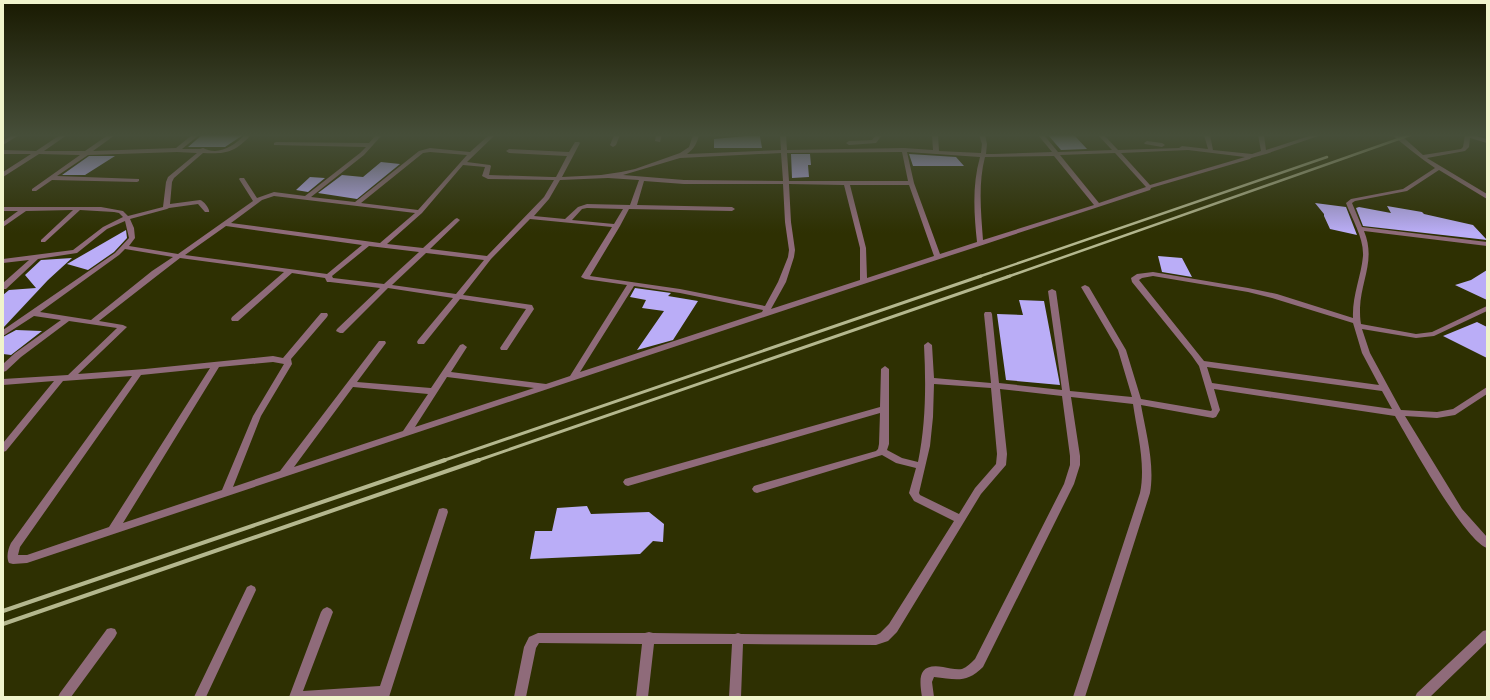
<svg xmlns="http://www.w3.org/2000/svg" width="1490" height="700" font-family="Merriweather,serif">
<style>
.building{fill:#baadf7}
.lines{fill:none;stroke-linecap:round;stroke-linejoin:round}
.minor{fill:#8f6b7a;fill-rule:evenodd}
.rail-far2{stroke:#b4b78e;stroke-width:2.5}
.rail-far1{stroke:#b4b78e;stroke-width:3}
.rail{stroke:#b4b78e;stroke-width:4}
</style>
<rect width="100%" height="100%" fill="#2e3002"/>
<path class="building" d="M202 135H243L225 147H188Z
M1048 135H1074L1087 149 1061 150Z
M746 136H760L762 148H714V139Z
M791 154H810L811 165H808L809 177 792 178Z
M909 154 956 157 964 166H913Z
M89 156H115L85 175H62Z
M381 162 400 164 357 199 318 193 342 175 363 177Z
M310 177 325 178 308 192 296 190Z
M1315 203 1346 207 1357 235 1330 229 1324 216V214Z
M1387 206 1422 212 1424 214 1473 225 1487 240 1363 226 1356 208 1359 207 1391 213Z
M126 230 127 238 114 252 88 270 67 264Z
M1158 256 1182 258 1192 277 1162 272Z
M72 258 48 280 3 328V295L9 290 36 288 25 275 41 260Z
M1487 270V300L1455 285 1471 280Z
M635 288 671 293 668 296 698 301 673 340 637 350 664 311 642 308 646 300 630 297Z
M1019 300 1044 301 1060 385 1006 380 997 314 1023 315Z
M1477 322 1487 327V358L1443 336Z
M16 330 42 331 11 355 3 354V337Z
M587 506 591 514 649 512 664 524 663 542 653 541 640 554 530 559 535 531H552L557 508Z"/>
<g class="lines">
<path class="minor" d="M12 135H19L3 145V141Z
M60 135H67L44 151H85L108 135H115L93 151 176 148 192 135H199L182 149H200L203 148C219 156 233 146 245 135H251C234 153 226 154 203 153L174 178 172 182 170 204 200 200C204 201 210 209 209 212H205L198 204 169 208 167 209 130 219 134 228 135 238 129 246 178 254 253 201 239 179 240 178H244L257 198 274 192 305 196 360 153 366 147 274 145V143L276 142 369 143 376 135H382L364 155 311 197 355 202 419 151 430 148 470 152 489 135H495L467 162 490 165 491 166 489 175 552 177H556L567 156 509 153 506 151 509 149 569 152 575 142H579L580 143 562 177 601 175 621 172 635 169 680 153 689 147 693 135H699C697 143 694 149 687 154L781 150 780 135H786L787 150 904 148 933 150 932 135H938L939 151 981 153 982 144 979 135H985L987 144 986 154H994L1052 152 1038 135H1044L1058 152 1112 150 1098 135H1104L1118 150 1179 148 1182 146 1208 149 1204 135H1210L1213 150 1252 154 1261 151 1258 135H1264L1266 150 1312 135H1321L1266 154 1251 158 1250 159 1151 188 1150 190C776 312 401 438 27 563L13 564 9 563C6 557 8 549 11 543L132 376 63 381 6 451 3 452V443L54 381 3 385V379L68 375 117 328 69 321 21 357 6 371 3 372V364L15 353 61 320 34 316 3 336V330L115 253 129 238 125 221 107 229 77 253 38 259 6 289H3V283L29 260 3 263V259L73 250 103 227 123 217 119 213 114 212 80 210 45 242H41V240L73 210 26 211 3 227V222L18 211H3V207H101L123 211 128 216 163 207 166 182 168 177 197 153 177 152 88 155 57 176 139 179V181L137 182 52 180 36 191H32V189L80 155 39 154 3 177V172L31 154H3V150L36 151ZM1188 150 1245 157 1150 185 1121 153ZM430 152 467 155 418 210 361 203 423 153ZM902 152 908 181H789L787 153ZM907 152 980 157C972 185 974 214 977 242L940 254 914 183ZM781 153 783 181 684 180 623 175 680 158ZM1115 153 1146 187 1099 203 1060 155ZM1054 156 1094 205 983 240C981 212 978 184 985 157ZM463 165 485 167 482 176 488 179 554 180 544 197 487 256 430 249 459 221 460 220 457 218 455 219 423 248 387 244 422 213ZM608 178 639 180 630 205 587 204 578 207 565 219 534 216 549 199 560 180ZM644 181 684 184H783L785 222 789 250 788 257 778 282 765 306 680 289 590 276 620 226 629 209 732 211 735 209 732 207 637 205ZM789 184 844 185 860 248V280L771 309 786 282 794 257 795 250 791 222ZM850 185H909L934 256 867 278 866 248ZM274 196 415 213 380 243 231 223 262 200ZM587 208 623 209 614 224 572 220 582 209ZM530 219 612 227 581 277 585 279 627 285 570 376 546 384 451 372 467 347 463 344 460 345 431 388 357 382 386 343 385 341H379L280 471 233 487 261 416 292 364 291 359 327 317 328 315 327 313H321L283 358 273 356 145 369 78 374 127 327 123 325 99 321 158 275 180 258 284 272 232 317 231 319 232 321H238L292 273 325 278 327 282H330L380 288 337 329 336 331 340 333H343L388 288 453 298 418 340 417 342 418 344H424L460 299 526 309 500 348 501 350H507L534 309 532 305 463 295 491 259ZM226 226 362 245 327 274 185 255ZM369 246 419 252 384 284 333 278 332 276ZM125 249 173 257 152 271 91 320 40 312 119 255ZM426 253 484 260 456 294 392 285ZM634 286 680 293 763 310 762 312 580 372ZM273 362 284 364 253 416 222 490 123 523 219 367ZM210 368 109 527 27 555H18L20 547 141 375ZM447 377 534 388 415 427ZM353 387 428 394 403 431 294 467Z
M614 135H620L616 145 613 147 610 145Z
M656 135H662L660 142 655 141Z
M876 135H882L876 143 849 145 846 143 849 141 872 140Z
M1392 135H1399L1403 137 1423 155 1461 149 1463 147 1465 135H1473L1487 139V143L1470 138 1469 147 1465 151 1427 158 1487 194V199L1439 170 1407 191 1355 201 1352 203 1362 227 1487 242V246L1364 231C1376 260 1361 280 1360 308 1360 314 1360 319 1361 324L1416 334 1432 332 1487 306V311L1434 336 1416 338 1362 329 1370 353 1401 410 1437 412 1453 409 1487 387V394L1455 415 1437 418 1405 416 1462 509 1487 537V548C1464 540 1409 440 1395 416L1214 389 1220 410 1216 417 1213 418 1141 405C1146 433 1155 464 1150 493L1085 697H1073L1140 493C1146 464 1137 432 1133 404L1071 397 1080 456V465L1074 484 983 667C966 684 955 679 934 677L932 682 934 697H922C919 678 918 663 943 667 949 668 956 670 962 669 967 667 971 663 975 659L1064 484 1070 465V456L1062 396 1000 389 1007 454 1006 465 981 494 897 632 888 641 876 645 743 644 741 697H729L732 644H654L648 697H636L642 644 539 643 536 648 526 697H514L524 647 529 637 538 633H645L649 632 653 633 735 634 738 633 741 634 876 635 880 633 889 624 954 521 914 501 909 493 916 468 896 463 882 455 757 493 754 492 752 489 754 486 757 485 876 451 878 449 879 444 880 413 628 486 625 485 623 482 625 479 880 407 881 369 885 366 889 369V444L887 450 902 458 918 462C926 423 926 384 924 345L928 342 932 345 934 378 991 383 984 314 985 312H991L992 314 999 383 1062 390 1048 291 1052 289 1056 291 1070 391 1132 397 1118 350 1081 287 1085 285 1089 287 1126 350 1141 399 1211 411 1212 410 1199 366 1192 356 1132 282 1131 278 1137 274 1153 272 1248 288 1277 294 1353 318C1352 296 1361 277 1363 256 1364 238 1352 219 1346 203L1351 199 1403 189 1435 168C1420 158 1406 146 1392 135ZM1153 276 1248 292 1272 298 1353 323 1362 353 1379 385 1204 361 1139 280 1142 278ZM1207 367 1382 391 1392 409 1212 383ZM934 384 991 388 997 454 996 464 975 488 959 514 920 495 919 493 930 446 933 417Z
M1147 141 1162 143 1165 145 1162 147 1145 144 1144 143Z
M443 508 447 509 448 512 389 697H289L321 612 323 609 327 607 331 609 333 612 303 691 380 686 439 509Z
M251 585 255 587 256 590 206 697H194L247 587Z
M111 628 115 629 117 633 115 637 71 697H58L60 693 107 629Z
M1487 630V642L1430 697H1415L1417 693 1483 631Z"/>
<path class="rail-far2" d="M978 277 1327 157
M1007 277 1410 135"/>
<path class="rail-far1" d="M442 461 981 276
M476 461 1010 276"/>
<path class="rail" d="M3 611 445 460
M3 624 479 460"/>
</g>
<linearGradient id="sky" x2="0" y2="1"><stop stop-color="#191a01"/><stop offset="0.58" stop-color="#464e39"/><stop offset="1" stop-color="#464e39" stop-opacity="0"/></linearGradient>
<rect width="1490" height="233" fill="url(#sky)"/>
<rect width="1490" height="700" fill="none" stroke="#f0f4cc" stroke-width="8"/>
</svg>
